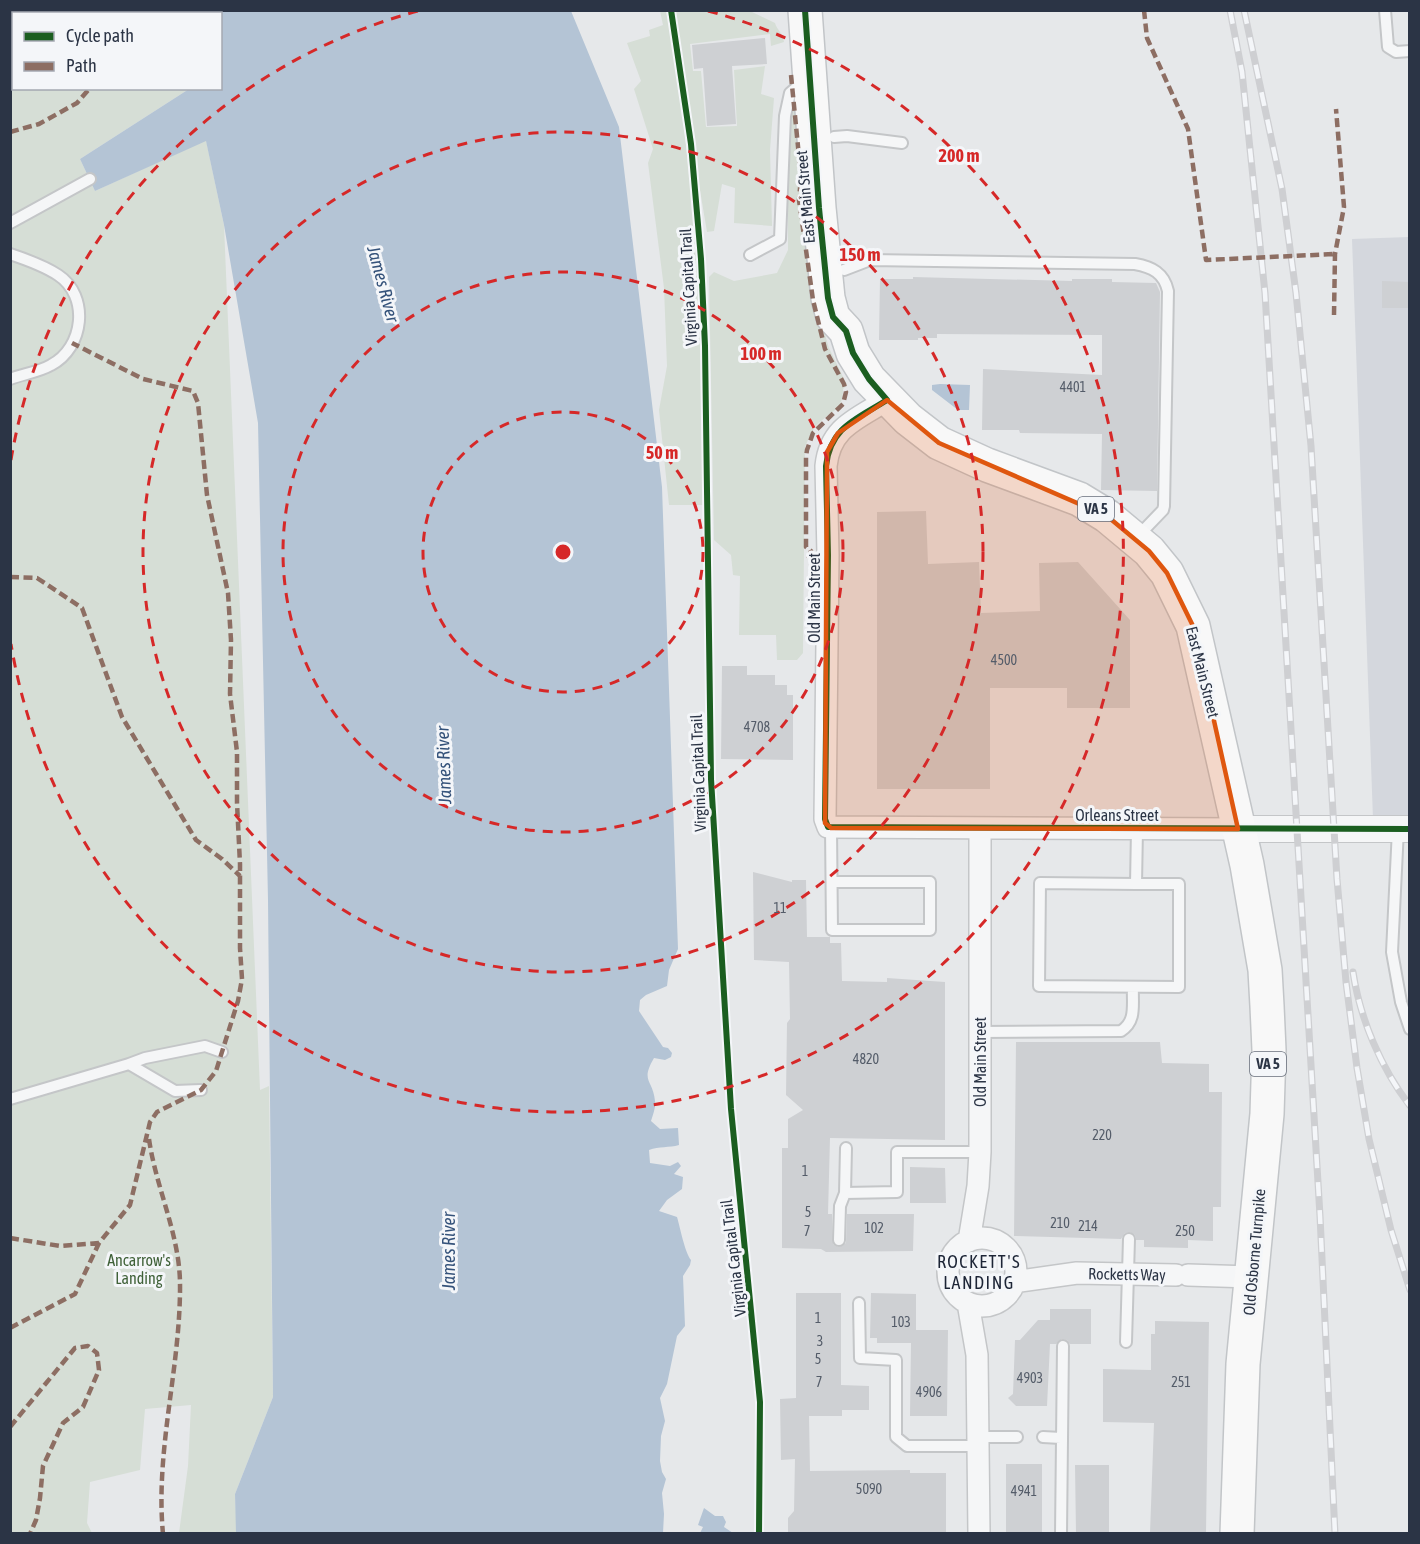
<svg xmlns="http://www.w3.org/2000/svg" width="1420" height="1544" font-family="'Asap Condensed',sans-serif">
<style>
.built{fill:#d4d7dd}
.green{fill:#d6ded6}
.water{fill:#b4c4d5}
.building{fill:#ced0d3}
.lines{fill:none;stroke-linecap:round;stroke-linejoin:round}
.service-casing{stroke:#c4c6c8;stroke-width:14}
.minor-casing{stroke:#c4c6c8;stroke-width:24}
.tertiary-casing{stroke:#c4c6c8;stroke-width:28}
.primary-casing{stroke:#c2c5c8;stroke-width:36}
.service{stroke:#f5f6f7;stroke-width:10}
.minor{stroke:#f5f6f7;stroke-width:21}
.tertiary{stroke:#f5f6f7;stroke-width:26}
.primary{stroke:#f8f8f8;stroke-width:33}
.rail-casing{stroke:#cecfd2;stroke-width:7}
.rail{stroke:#f4f6f9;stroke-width:4.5;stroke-dasharray:14;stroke-linecap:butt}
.quiet{stroke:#8d6e63;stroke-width:4.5;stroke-dasharray:9 4.5;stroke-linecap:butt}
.cycleway-casing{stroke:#f4f6f9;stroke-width:10}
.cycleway{stroke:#1b5e20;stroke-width:6}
.marked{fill:#df570f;fill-opacity:0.2;stroke:#df570f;stroke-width:4.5;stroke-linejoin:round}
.ring{fill:none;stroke:#d62828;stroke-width:3;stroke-dasharray:10 8}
.labels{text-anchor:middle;stroke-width:6;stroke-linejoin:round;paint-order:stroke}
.number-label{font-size:14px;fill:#545c69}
.shield{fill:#f4f6f9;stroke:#676e7b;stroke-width:1.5}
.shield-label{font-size:15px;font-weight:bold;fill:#2b3445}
.street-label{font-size:16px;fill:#2b3445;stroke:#f4f6f9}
.park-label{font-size:16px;fill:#3f6138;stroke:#f4f6f9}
.water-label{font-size:18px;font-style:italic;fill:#34527a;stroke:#f4f6f9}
.neighbourhood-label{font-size:18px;letter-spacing:1.5px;fill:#1d2536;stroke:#f4f6f9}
.centre{fill:#d62828;stroke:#f4f6f9;stroke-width:3}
.ring-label{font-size:18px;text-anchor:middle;font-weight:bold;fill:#d62828;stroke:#f4f6f9;stroke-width:6;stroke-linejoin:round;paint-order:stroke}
</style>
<rect width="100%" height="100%" fill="#e6e8ea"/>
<path class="built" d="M1409 237V819H1373L1352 239Z"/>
<path class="green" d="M10 11H180L181 13 14 14V88L189 89 80 159 95 191 206 140 224 225 260 1090 269 1086 273 1397 235 1494 237 1533H179L188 1466 191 1405 145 1409 140 1470 90 1482 87 1523 92 1533H11Z
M660 11H667L668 13 684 127 697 251 701 324 703 505H669L659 410 667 366 664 288 648 163 653 149 634 89 641 81 627 43 650 36 649 30 663 25Z
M670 11H750L775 23C777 30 783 33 784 42L771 46 770 34 690 44 693 71H701L706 127 737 126 734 70 765 66 761 94 774 98 770 150 772 226 734 223 735 188 722 184 714 231 707 232Z
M793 106 798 115 815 301 829 348 847 385 843 389C843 410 833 410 820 422 812 429 809 438 805 447L803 653 797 660H777L776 635H739L740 576 733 575 731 555 714 540 709 277 714 272 734 281 777 273 788 250V131Z"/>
<path class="water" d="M180 11H571L619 127 662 487 678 949 669 970 667 986 646 995 640 1000 639 1011 663 1047 668 1048 672 1053 671 1057 665 1060 654 1058C640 1082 653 1079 655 1101 656 1107 653 1115 651 1121L660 1129 678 1128 679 1145C669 1148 659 1146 649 1150L650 1163 670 1166 678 1162 681 1166 674 1174 683 1177 682 1189 667 1200 659 1211 677 1217C680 1227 685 1253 691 1260L690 1265 683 1276 685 1326 677 1336 667 1384 660 1398 665 1421 661 1436 660 1461 662 1472 666 1479 662 1493 664 1514 663 1533H236L235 1494 273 1397 268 900 258 423 224 225 206 141 95 191 80 159 189 89 220 88V14L181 13Z
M940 384 970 385 969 410H958L932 390V385Z
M704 1508 715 1516H723L726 1522 724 1527 733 1533H700L703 1527 698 1525Z"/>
<path class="building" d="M765 38 767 64 732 66 736 124 707 126 703 68 694 69 692 45Z
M913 277 1072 281V279H1112V282L1156 283 1160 292 1157 491 1101 490 1102 434 1020 433 1019 430H982L983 369 1102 375V335L937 334V338H918V340H879L880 279H913Z
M1382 281 1410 282V308H1382Z
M926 511 928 564 979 562 981 613 1040 611 1039 563 1078 562 1130 620V708H1067V688H990V789H877V512Z
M722 666H747V675H775V685H787V695H793V760L721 759Z
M753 872 792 882V880H806L807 937H830V943H841L842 981 887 982V978L945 982V1140L830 1138 828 1214H832L833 1244 839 1247 846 1243 847 1214H914L913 1251 826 1252 821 1249 782 1248V1148H788V1119L803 1110 786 1095 787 1023 790 1019 789 962 754 960Z
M1016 1042H1160L1162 1063 1209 1064V1092H1222L1221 1207H1213V1241L1188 1240V1248L1144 1247V1240H1136L1135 1235 1130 1232 1125 1233 1121 1239 1014 1236Z
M910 1167 945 1168 946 1203H910Z
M796 1293H841V1385L869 1386V1410H842V1416H809L810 1471 910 1470V1473H946V1533H788V1518L794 1511 795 1459 781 1460 780 1399 796 1398Z
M871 1293 916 1294V1330H948L947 1416H910L911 1343H877V1338H870Z
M1050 1309H1091V1344H1070L1067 1340 1062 1339 1056 1344H1050L1047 1406H1016L1008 1398 1013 1394 1015 1340H1020L1038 1320H1050Z
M1155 1321 1209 1322 1206 1533H1150L1154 1423 1103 1422V1369L1151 1370V1334H1155Z
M1006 1464H1042V1533H1006Z
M1075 1465H1109V1533H1076Z"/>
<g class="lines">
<g class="service-casing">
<path id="service" d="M1385 10 1388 47 1396 52 1410 51
M834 137 847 136 902 143
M10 223 90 179
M10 254C25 259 46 267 58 275 90 296 84 348 51 365 39 372 23 374 10 379
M750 255 780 239 785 116 790 93 804 81
M844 270 870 260 1135 264C1152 267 1164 273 1168 291L1164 506 1163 510 1138 536
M831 828 832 930H930V882H833
M1398 829 1392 952 1401 1002 1410 1029
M1136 884H1179V987L1039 986 1040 883 1136 884 1137 829
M980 1032 1121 1031C1137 1021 1132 1004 1133 987
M129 1064 145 1058 205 1046 222 1052
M10 1099 129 1064 175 1091 201 1090
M846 1148 845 1193 897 1192V1152H980
M839 1240 840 1206 845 1193
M859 1303 860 1358 896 1360V1437L907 1446H979
M1126 1342 1129 1239
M979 1437H1017
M1043 1437 1061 1438
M1061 1534 1063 1346"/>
</g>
<g class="minor-casing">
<path id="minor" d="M887 400C857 419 830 427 826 466L828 555 825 819 828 827 1238 829
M948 1272a34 34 0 1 1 68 0a34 34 0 1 1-68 0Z
M969 1241 978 1186 980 1152V829
M1188 1275 1251 1277
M1014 1282 1077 1273 1176 1275
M968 1303 977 1355 979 1534"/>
</g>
<g class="tertiary-casing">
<path id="tertiary" d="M1238 829H1410"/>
</g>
<g class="primary-casing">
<path id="primary" d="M805 10 819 208 828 298 833 317 846 331 853 353 869 379 908 419 939 443 987 465 1079 499 1107 516 1149 551 1167 573 1193 626 1247 865 1265 970 1267 1006 1269 1050 1267 1114 1243 1364 1237 1534"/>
</g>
<use href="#service" class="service"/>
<use href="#minor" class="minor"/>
<use href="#tertiary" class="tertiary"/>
<use href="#primary" class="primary"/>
<g class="rail-casing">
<path id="rail" d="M1230 10 1242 72 1265 293 1320 1216 1335 1534
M1244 10 1282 189 1296 293 1311 446 1337 879 1346 982 1357 1068 1369 1139 1391 1230 1410 1290
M1353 972C1360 1019 1381 1068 1410 1106"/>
</g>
<use href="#rail" class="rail"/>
<path class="quiet" d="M146 10 147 14
M1144 10 1147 38 1188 129 1206 260 1335 254
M791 75 801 177 799 200 813 300 825 349 844 384 846 392 843 404 813 433 807 450 806 457V547L811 551 807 561
M10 132 39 124 77 103 90 88
M1334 315 1335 254 1344 207 1336 109
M10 577 37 578 82 608 122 717 196 840 222 859 240 876
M149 1139C156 1188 179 1233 180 1282 181 1367 155 1449 163 1534
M10 1238 60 1246 99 1243
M10 1328 75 1294 99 1243 130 1205 150 1122 157 1112 201 1090 216 1071 238 1001 242 979 240 948V864L237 803V752L230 694 231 640 228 593 207 495 198 403 193 391 143 379 72 343
M10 1427 75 1348 88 1346 97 1353 99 1370 83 1407 63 1423 43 1466 40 1498 36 1520 30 1534"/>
<g class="cycleway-casing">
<path id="cycleway" d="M671 10 691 144 701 259 705 346 711 779 731 1109 760 1402 759 1534
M805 10 819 208 828 298 833 317 846 331 853 353 869 379 887 400C857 419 830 427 826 466L828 555 825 819 828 827 1410 829"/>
</g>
<use href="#cycleway" class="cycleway"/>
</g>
<path class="marked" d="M887 400 939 443 1107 516 1149 551 1167 573 1193 626 1238 829 831 828 825 823 827 452 838 433Z"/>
<g class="ring">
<circle cx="563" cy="552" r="140"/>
<circle cx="563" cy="552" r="280"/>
<circle cx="563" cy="552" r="420"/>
<path d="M11 460A560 560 0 0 1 418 11M708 11A560 560 0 1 1 11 644"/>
</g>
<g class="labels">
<g class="number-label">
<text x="1073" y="392">4401</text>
<text x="1004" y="665">4500</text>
<text x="757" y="732">4708</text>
<text x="780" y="913">11</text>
<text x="866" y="1064">4820</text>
<text x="1102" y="1140">220</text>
<text x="805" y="1176">1</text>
<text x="808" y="1217">5</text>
<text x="1060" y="1228">210</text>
<text x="1088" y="1231">214</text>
<text x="874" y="1233">102</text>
<text x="807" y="1236">7</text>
<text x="1185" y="1236">250</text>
<text x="818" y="1323">1</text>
<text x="901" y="1327">103</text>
<text x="820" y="1346">3</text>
<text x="818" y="1364">5</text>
<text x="1030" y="1383">4903</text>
<text x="819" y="1387">7</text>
<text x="1181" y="1387">251</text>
<text x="929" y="1397">4906</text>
<text x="869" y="1494">5090</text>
<text x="1024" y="1496">4941</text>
</g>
<g class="shield">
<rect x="1078" y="497" width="36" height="24" rx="4.5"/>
<rect x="1250" y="1052" width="36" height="24" rx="4.5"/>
</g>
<g class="shield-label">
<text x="1096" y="514">VA 5</text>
<text x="1268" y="1069">VA 5</text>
</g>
<g class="street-label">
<text transform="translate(805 197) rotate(-95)" y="6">East Main Street</text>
<text transform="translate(688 287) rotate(-93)" y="6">Virginia Capital Trail</text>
<text transform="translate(814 598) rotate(-90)" y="6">Old Main Street</text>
<text transform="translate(1203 672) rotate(76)" y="6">East Main Street</text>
<text transform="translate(698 773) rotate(-92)" y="6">Virginia Capital Trail</text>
<text x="1117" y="821">Orleans Street</text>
<text transform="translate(980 1062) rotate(-90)" y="6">Old Main Street</text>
<text transform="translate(1254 1252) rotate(-85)" y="6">Old Osborne Turnpike</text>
<text transform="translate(733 1258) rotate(-97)" y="6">Virginia Capital Trail</text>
<text transform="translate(1127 1274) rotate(1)" y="6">Rocketts Way</text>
</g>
<g class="park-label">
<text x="139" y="1266">Ancarrow's<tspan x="139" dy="18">Landing</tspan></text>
</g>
<g class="water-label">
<text transform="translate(383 284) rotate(75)" y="6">James River</text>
<text transform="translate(444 765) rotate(-92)" y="6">James River</text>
<text transform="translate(449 1251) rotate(-90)" y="6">James River</text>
</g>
<g class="neighbourhood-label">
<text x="979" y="1268">ROCKETT'S<tspan x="979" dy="21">LANDING</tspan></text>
</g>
</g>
<circle cx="563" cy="552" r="9" class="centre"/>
<g class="ring-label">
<text x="959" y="162">200 m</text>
<text x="860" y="261">150 m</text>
<text x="761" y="360">100 m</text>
<text x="662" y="459">50 m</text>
</g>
<rect width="1420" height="1544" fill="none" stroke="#2b3445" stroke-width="24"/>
<rect x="12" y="12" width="210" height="78" fill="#f4f6f9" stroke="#a4a8b1" stroke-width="1.5"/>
<rect x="24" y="32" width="30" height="9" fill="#1b5e20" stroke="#a4a8b1" stroke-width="1.5"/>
<text x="66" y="42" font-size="18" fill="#2b3445">Cycle path</text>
<rect x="24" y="62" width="30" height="9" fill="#8d6e63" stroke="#a4a8b1" stroke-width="1.5"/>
<text x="66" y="72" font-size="18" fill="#2b3445">Path</text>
</svg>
